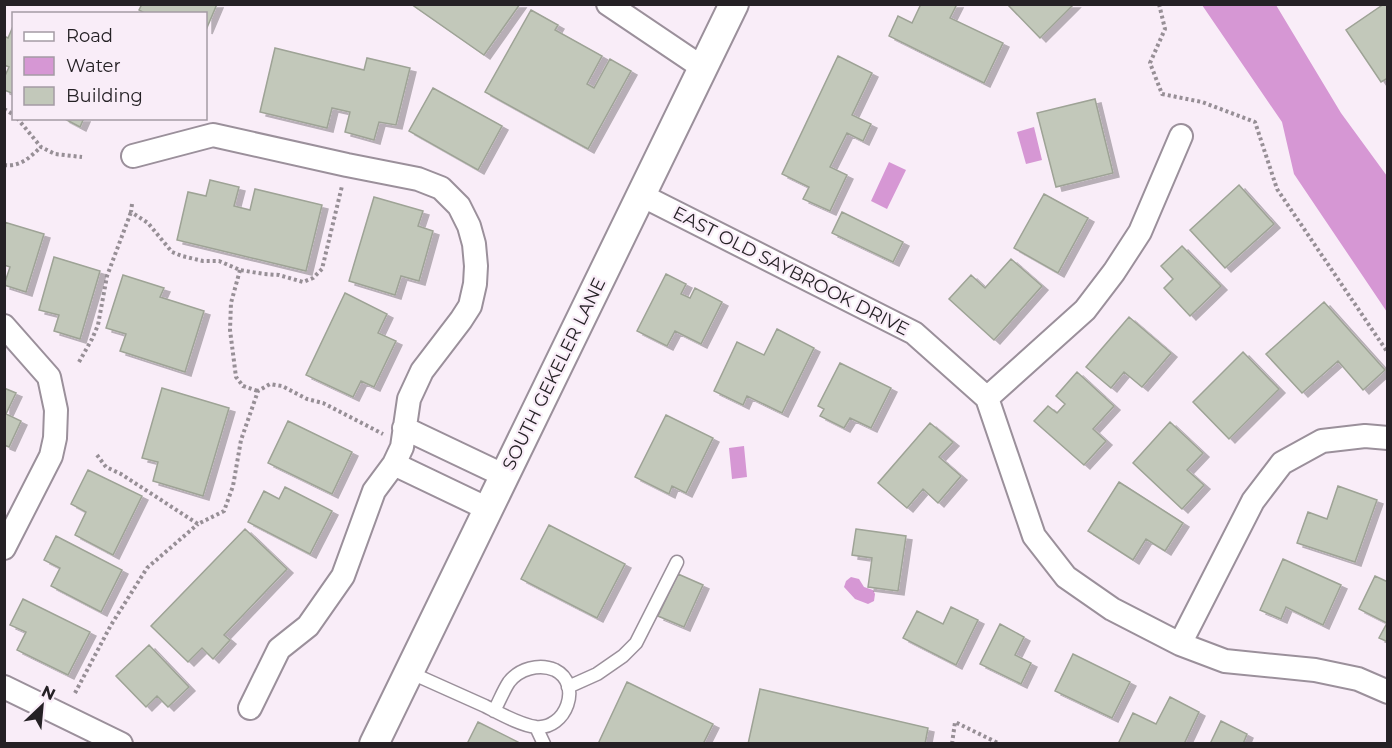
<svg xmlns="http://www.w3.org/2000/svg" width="1392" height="748" font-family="Montserrat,sans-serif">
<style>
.water{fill:#d697d4}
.building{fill:#c2c8ba;stroke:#9ea396;stroke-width:1.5;filter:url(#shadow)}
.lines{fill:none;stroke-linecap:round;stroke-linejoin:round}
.service-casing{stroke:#9b909b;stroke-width:15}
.minor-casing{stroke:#9b909b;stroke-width:26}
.tertiary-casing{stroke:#9b909b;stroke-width:32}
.path{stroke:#978f96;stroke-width:4;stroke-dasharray:3 3;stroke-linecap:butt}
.service{stroke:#fff;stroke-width:12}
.minor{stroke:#fff;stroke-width:22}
.tertiary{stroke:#fff;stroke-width:28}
.labels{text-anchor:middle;stroke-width:4.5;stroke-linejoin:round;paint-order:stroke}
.street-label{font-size:18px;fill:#252125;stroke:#f9edf8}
</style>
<defs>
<filter id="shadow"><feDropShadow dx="6" dy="4" stdDeviation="0" flood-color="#0004"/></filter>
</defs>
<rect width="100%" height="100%" fill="#f9edf8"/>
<path class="water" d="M1202 5H1276L1341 113 1387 176V312L1294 174 1282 122Z
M1034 127 1042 160 1026 164 1017 132Z
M889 162 906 170 887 209 871 201Z
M744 446 747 477 732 479 729 448Z
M851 577 859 579 864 587 873 590 875 594 874 601 868 604 855 599 844 587 846 581Z"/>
<path class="building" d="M142 4H217L206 30V14H146L139 10Z
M411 4H520L484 55Z
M921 4H957L950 18 1003 43 984 83 889 36 898 16 912 23Z
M1009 4H1074L1040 38 1008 5Z
M1384 4H1388V78L1381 82 1346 30Z
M531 10 558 25 555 30 602 56 587 84 594 88 610 59 631 71 588 149 485 92Z
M14 24V94L4 90V78L9 67 4 65V36L8 38Z
M275 48 364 70 367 58 410 68 396 125 379 122 374 140 345 132 350 112 332 108 327 128 260 112Z
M838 56 872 73 852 115 871 124 863 141 847 133 830 167 847 175 830 211 803 199 809 187 782 174Z
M433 88 502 126 478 170 409 131Z
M1095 99 1113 173 1056 187 1037 113Z
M63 118H84L80 127Z
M210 180 239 187 234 206 250 210 255 189 322 205 306 271 177 240 188 192 206 196Z
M1239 185 1274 224 1225 268 1190 230Z
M1044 194 1088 218 1058 273 1014 248Z
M374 197 423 211 418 226 433 231 419 281 401 276 395 295 349 281Z
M842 212 903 242 893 262 832 233Z
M4 222 44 234 26 292 4 285 10 267 4 265Z
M1182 246 1221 286 1190 316 1164 288 1173 279 1161 266Z
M54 257 100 271 80 339 54 331 59 315 39 310Z
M1011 259 1042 286 994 340 949 299 971 275 985 288Z
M666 274 686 284 681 294 690 298 695 288 722 302 701 344 675 331 667 346 637 331Z
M123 275 164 288 160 297 204 311 185 372 120 351 126 334 106 328Z
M345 293 387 314 378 333 396 341 374 387 361 381 353 397 306 375Z
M1324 302 1385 370 1363 390 1338 361 1302 393 1266 354Z
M1129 317 1171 353 1142 387 1124 372 1111 388 1086 367Z
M777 329 814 348 782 413 747 396 743 405 714 391 737 342 764 355Z
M1243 352 1279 389 1229 439 1193 402Z
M840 363 891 388 871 428 850 418 844 428 820 416 824 409 818 406Z
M1077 372 1114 406 1093 429 1106 441 1084 465 1034 421 1048 406 1057 413 1065 404 1056 396Z
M4 388 16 393 6 414 21 421 9 447 4 445Z
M162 388 229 408 203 496 153 481 158 462 142 458Z
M666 415 713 438 686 493 672 486 669 494 635 477Z
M288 421 352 452 332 494 268 463Z
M1170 422 1203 453 1187 470 1204 485 1182 509 1133 463Z
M930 423 953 442 939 457 961 476 938 503 923 489 907 508 878 483Z
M88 470 142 496 113 555 75 535 86 512 71 504Z
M1119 482 1183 523 1165 551 1146 539 1133 560 1088 531Z
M1338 486 1377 500 1355 562 1297 543 1308 512 1327 519Z
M285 487 332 511 310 554 248 522 264 491 279 499Z
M549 525 625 564 597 618 521 579Z
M245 529 287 569 224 635 230 640 213 659 202 648 188 662 151 626Z
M856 529 906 536 898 591 868 587 872 558 852 555Z
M56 536 122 570 101 612 51 586 60 568 44 560Z
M1283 559 1341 585 1323 625 1286 607 1281 619 1260 610Z
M678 574 703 585 684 627 658 616Z
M1375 576 1388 582V642L1379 638 1387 623 1359 609Z
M23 599 90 632 68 675 17 650 26 632 10 625Z
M951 607 978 620 956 665 903 638 917 611 943 624Z
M1000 624 1024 637 1015 655 1031 663 1021 684 980 664Z
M149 645 189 687 168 707 157 696 146 707 116 676Z
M1073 654 1130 682 1112 718 1055 691Z
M627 682 713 724 703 744H598Z
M760 689 928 728 925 744H748Z
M1170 697 1199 712 1184 744H1118L1133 713 1156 724Z
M1221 721 1247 734 1243 744H1210Z
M478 722 518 742 517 744H467Z"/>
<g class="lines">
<g class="service-casing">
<path id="service" d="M409 672C434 683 460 695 485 706 499 713 520 725 536 727 566 730 583 684 555 670 539 663 519 669 509 682 503 691 499 702 494 711
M568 687 597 674 623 656 636 643 677 562
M536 727 544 744"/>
</g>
<g class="minor-casing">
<path id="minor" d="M608 4 703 68
M133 156 213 135 347 165 418 179 441 188 459 206 469 226 474 244 476 266 475 284 470 306 461 320 422 371 409 399 402 447 394 464 374 491 343 576 308 626 279 649 250 708
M641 195 914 333 987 398 1034 536 1066 577 1112 609 1180 644 1225 661 1315 670 1358 679 1388 692
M4 326 49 377 56 410 55 438 51 456 4 548
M987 398 1085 310 1114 272 1140 232 1181 136
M404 428 505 476
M394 464 488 509
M1180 644 1253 501 1282 463 1322 441 1365 436 1388 438
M4 687 121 744"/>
</g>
<g class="tertiary-casing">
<path id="tertiary" d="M374 744 734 4"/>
</g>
<path class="path" d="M1159 4 1165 29 1150 63 1162 94 1202 102 1255 122 1277 189 1388 353
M4 109 14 115
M17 118 41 147 55 154 82 157
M4 165C21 167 30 157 41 147
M132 204 131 212 148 223 172 252 182 256 203 261H219L240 270 264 274 279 275 303 282 313 278 322 269 342 186
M240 270 231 303 230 330 236 377 243 386 258 391
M79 362 92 339 98 325 107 276 131 212
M97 455 106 467 121 474 198 524 224 511 233 486 241 440 258 391 270 384 282 386 307 399 323 403 383 434
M75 693 111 625 147 568 198 524
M952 744 955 722 1000 744"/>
<use href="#service" class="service"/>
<use href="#minor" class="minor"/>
<use href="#tertiary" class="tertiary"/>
</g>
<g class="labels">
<g class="street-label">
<text transform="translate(791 271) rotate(27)" y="6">EAST OLD SAYBROOK DRIVE</text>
<text transform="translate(554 374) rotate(-64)" y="6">SOUTH GEKELER LANE</text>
</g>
</g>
<rect width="1392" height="748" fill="none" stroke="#252125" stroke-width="12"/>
<rect x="12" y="12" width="195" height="108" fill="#f9edf8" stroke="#a49ba4" stroke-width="1.5"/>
<rect x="24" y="32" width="30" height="9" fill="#ffffff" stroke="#a49ba4" stroke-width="1.5"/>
<text x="66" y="42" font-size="18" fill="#252125">Road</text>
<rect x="24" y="57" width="30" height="18" fill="#d697d4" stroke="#a49ba4" stroke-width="1.5"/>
<text x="66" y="72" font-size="18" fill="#252125">Water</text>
<rect x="24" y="87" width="30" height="18" fill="#c2c8ba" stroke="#a49ba4" stroke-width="1.5"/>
<text x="66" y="102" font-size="18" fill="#252125">Building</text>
<g transform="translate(42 706) rotate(26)" stroke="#f9edf8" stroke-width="4.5" paint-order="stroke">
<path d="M0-4.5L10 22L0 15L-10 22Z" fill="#252125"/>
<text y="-9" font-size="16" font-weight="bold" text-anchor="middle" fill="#252125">N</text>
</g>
</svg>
